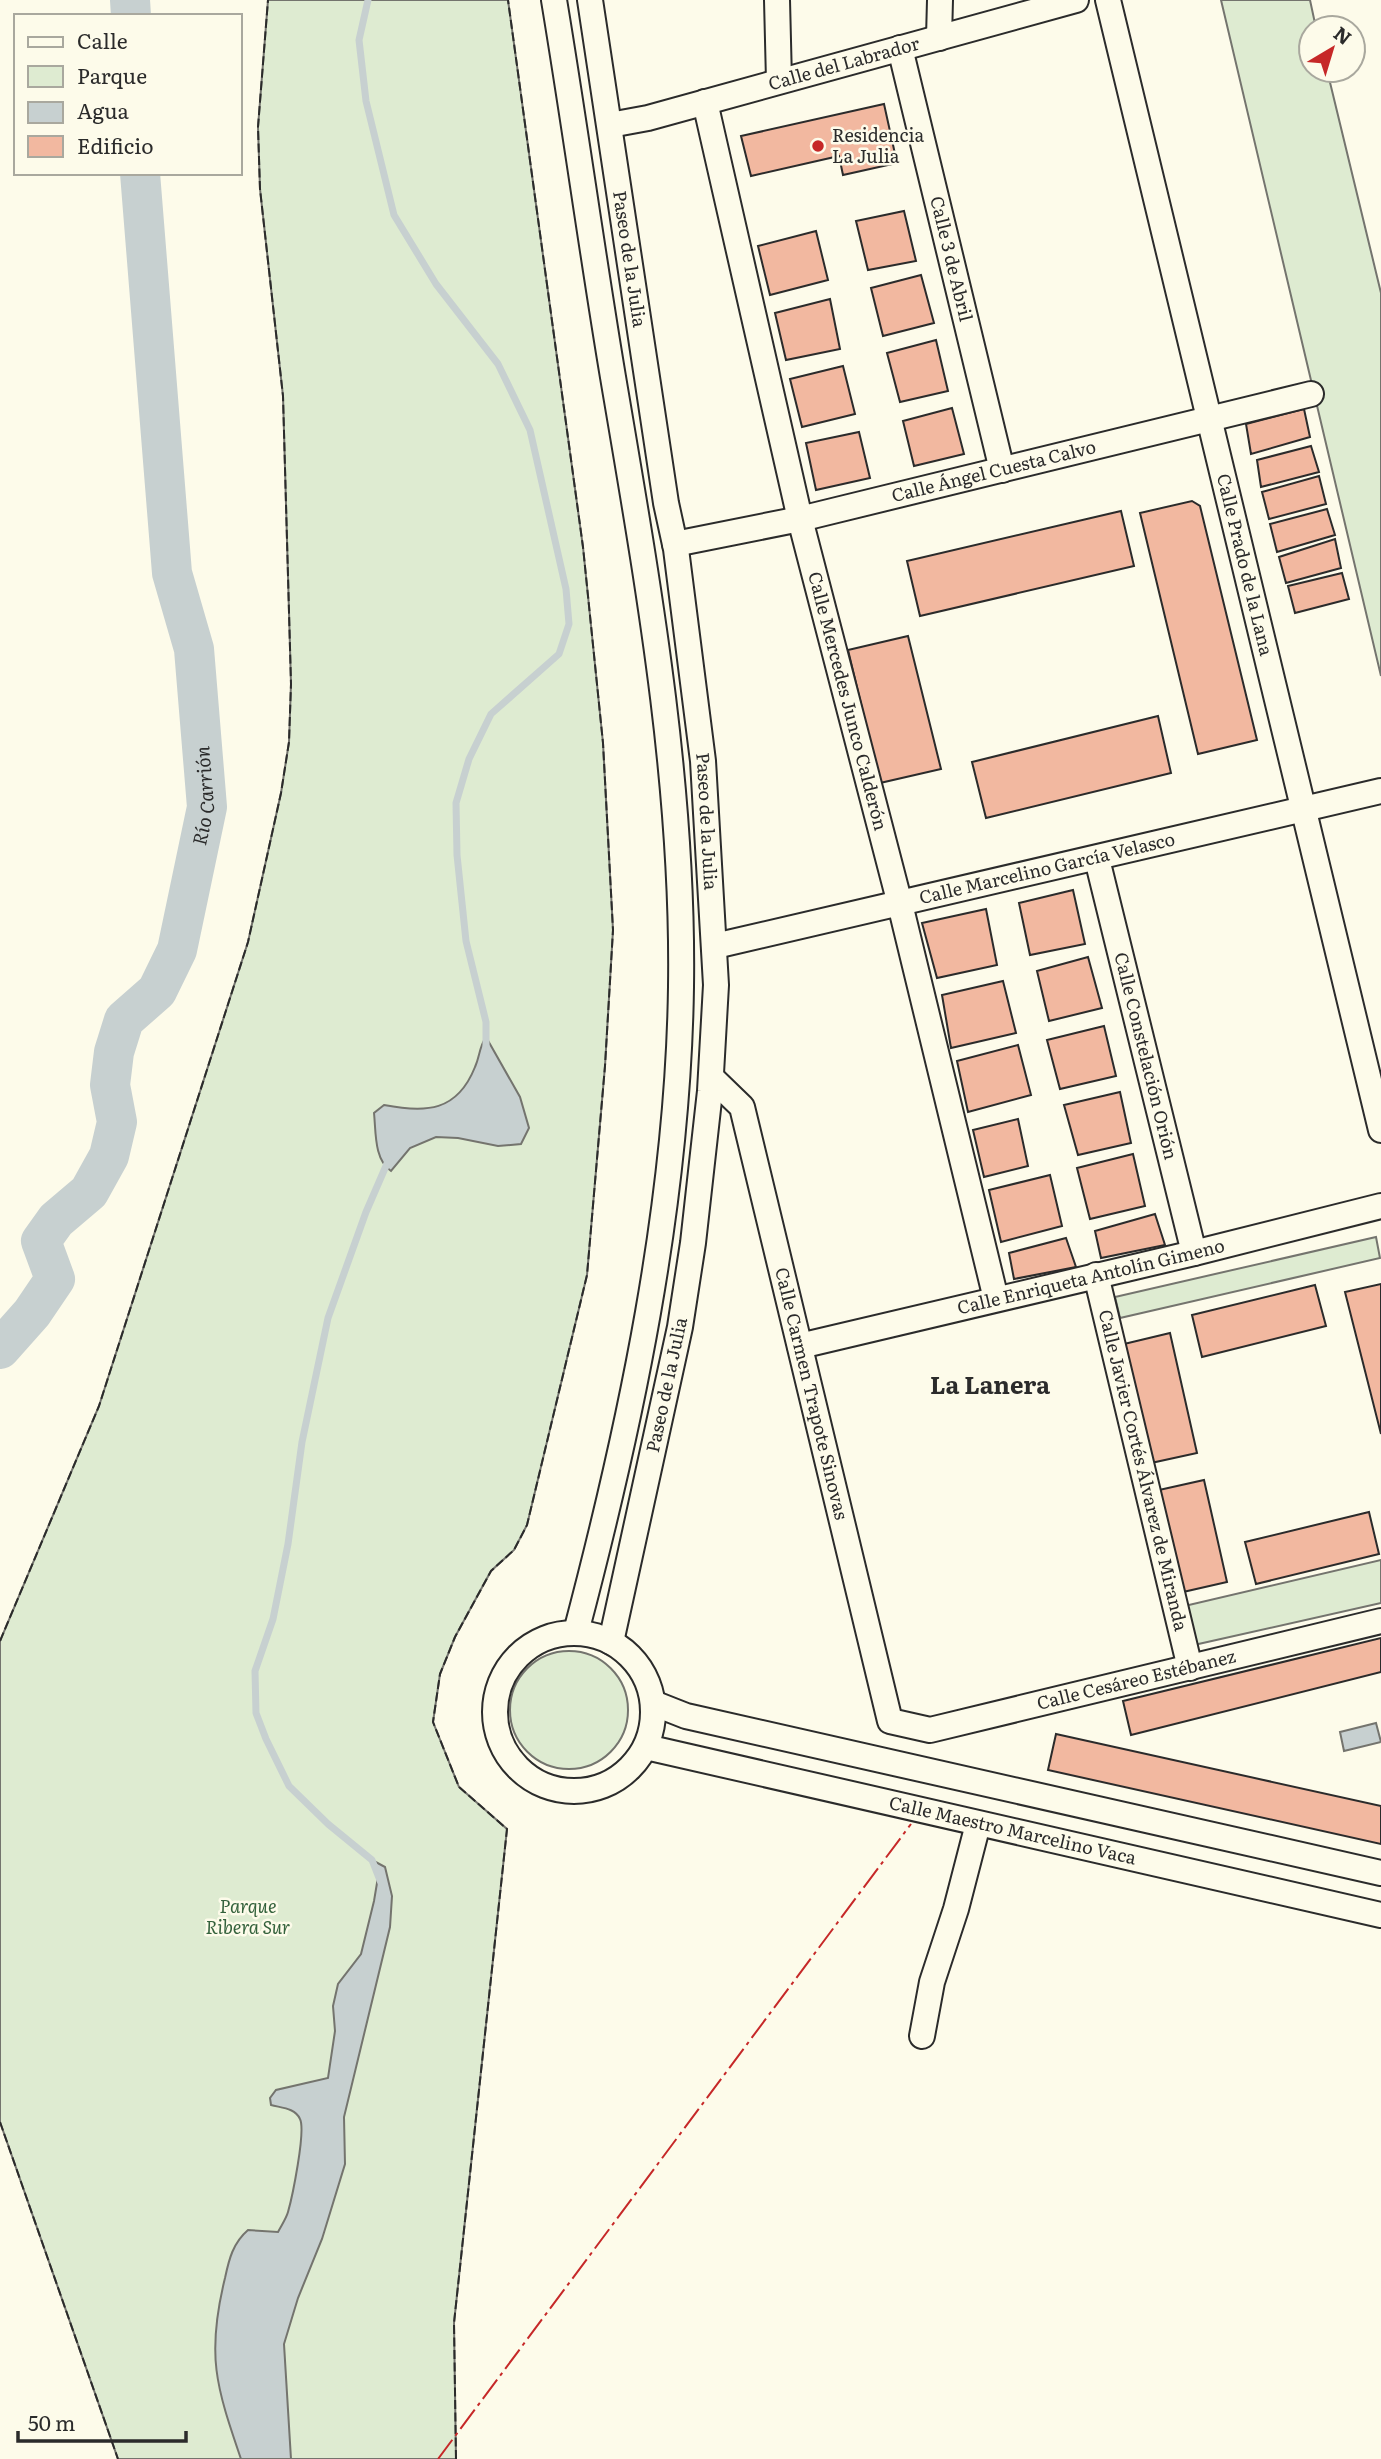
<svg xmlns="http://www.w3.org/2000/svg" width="1381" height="2459" font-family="Literata,serif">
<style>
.green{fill:#deebd1;stroke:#74746e;stroke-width:2}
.water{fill:#c7d0d0;stroke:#74746e;stroke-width:2}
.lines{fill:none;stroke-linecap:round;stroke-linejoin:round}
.stream{stroke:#c7d0d0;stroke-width:7}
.river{stroke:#c7d0d0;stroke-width:40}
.building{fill:#f2b8a0;stroke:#2b2b2b;stroke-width:2}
.minor-casing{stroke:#2b2b2b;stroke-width:28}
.minor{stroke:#fdfbea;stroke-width:24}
.fence{stroke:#2b2b2b;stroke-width:2;stroke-dasharray:9 3.5;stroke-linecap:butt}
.power{stroke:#c62828;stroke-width:2;stroke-dasharray:24 5 3.5 5;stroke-linecap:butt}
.poi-dot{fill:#c62828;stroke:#fdfbea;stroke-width:2.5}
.labels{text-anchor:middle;stroke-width:5;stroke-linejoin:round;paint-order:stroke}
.street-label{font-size:18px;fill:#2b2b2b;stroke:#fdfbea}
.poi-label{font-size:18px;fill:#2b2b2b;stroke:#fdfbea;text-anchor:start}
.park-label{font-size:18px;font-style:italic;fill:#34623c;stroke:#fdfbea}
.water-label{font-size:19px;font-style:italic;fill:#2b2b2b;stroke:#fdfbea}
.district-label{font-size:24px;font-weight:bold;fill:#2b2b2b;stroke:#fdfbea}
</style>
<rect width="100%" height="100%" fill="#fdfbea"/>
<path class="green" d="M268 0H508L583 547 603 743 613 930 605 1066 587 1275 527 1525 514 1550 491 1571 455 1637 440 1674 433 1722 459 1787 507 1829 454 2323 456 2459H118L0 2122V1641L99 1406 248 942 281 793 289 742 291 684 283 396 260 189 258 127Z
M1221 0H1310L1316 28H1311V70H1327L1381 293V676Z
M1376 1237 1380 1258 1120 1318 1115 1297Z
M1381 1560V1603L1185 1647 1176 1608Z
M510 1710a59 59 0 1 1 118 0a59 59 0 1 1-118 0Z"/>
<path class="water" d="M486 1037 520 1097 529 1128 521 1144 498 1146 458 1138 436 1137 410 1148 391 1171C374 1160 376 1132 374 1113L384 1105C426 1113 457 1112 475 1067 480 1056 479 1047 486 1037Z
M1376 1723 1381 1742 1344 1751 1340 1732Z
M372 1860 385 1867 392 1896 390 1927 344 2117 345 2164 322 2239 298 2298 284 2344 291 2459H241C216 2386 206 2355 225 2278 229 2259 233 2243 248 2230L278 2232C281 2226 286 2219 288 2212 292 2198 306 2131 300 2119 295 2108 282 2108 271 2105L270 2098 276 2090 328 2078 335 2031 333 2006 338 1984 361 1954 374 1901 378 1877Z"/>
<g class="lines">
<path class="stream" d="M368 0 359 40 366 101 394 215 436 284 498 364 530 430 566 589 569 624 559 654 491 714 469 759 456 803 457 855 466 941 486 1022V1046
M381 1883 372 1860 328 1824 289 1786 266 1739 256 1713 255 1671 273 1619 288 1544 302 1442 328 1318 366 1212 389 1159"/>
<g class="river">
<path d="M130 0 131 16"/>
<path id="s1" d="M0 1349 32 1313 55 1279 41 1241 56 1220 89 1192 109 1156 117 1122 110 1085 114 1052 124 1020 157 991 177 950 207 807 194 649 172 573 140 173"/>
</g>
</g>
<path class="building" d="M884 104 897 163 843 175 839 156 751 176 741 136Z
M904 211 916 261 868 270 856 221Z
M816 231 828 280 770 295 758 246Z
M921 275 934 323 883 336 871 288Z
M830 299 840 349 786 360 775 313Z
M936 340 948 391 900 402 887 353Z
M843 366 855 414 802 427 790 379Z
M952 408 964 454 914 466 903 421Z
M1304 409 1310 437 1251 454 1246 424Z
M859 432 870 478 816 490 806 443Z
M1311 446 1319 472 1261 487 1257 460Z
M1319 476 1326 504 1269 519 1262 492Z
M1192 501 1200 506 1257 740 1198 754 1140 513Z
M1327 509 1335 535 1277 552 1270 524Z
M1121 511 1134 566 920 616 907 561Z
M1335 539 1341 568 1286 583 1279 557Z
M1342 573 1349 599 1295 613 1288 586Z
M908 636 941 769 880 783 848 650Z
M1158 716 1171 773 986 818 972 762Z
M1073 890 1085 944 1030 955 1019 903Z
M986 909 997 965 937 978 922 923Z
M1088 957 1102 1008 1049 1021 1037 971Z
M1003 981 1016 1033 951 1048 942 995Z
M1104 1026 1116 1076 1060 1089 1047 1040Z
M1018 1045 1031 1095 968 1112 957 1061Z
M1120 1092 1131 1143 1078 1155 1064 1105Z
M1018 1119 1028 1166 984 1177 973 1130Z
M1133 1154 1145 1206 1090 1219 1077 1168Z
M1050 1175 1062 1226 1001 1242 989 1190Z
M1155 1214 1165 1245 1101 1258 1095 1231Z
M1066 1238 1076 1267 1014 1279 1009 1253Z
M1381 1284V1434L1345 1292Z
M1315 1285 1326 1326 1202 1357 1192 1315Z
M1170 1333 1197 1453 1151 1463 1124 1344Z
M1204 1480 1227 1582 1183 1592 1159 1490Z
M1369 1512 1379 1554 1256 1584 1245 1542Z
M1381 1638V1672L1131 1735 1123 1701Z
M1056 1734 1381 1806V1844L1048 1770Z"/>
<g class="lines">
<g class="minor-casing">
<g id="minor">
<path d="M554 0C575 126 592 252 613 377 647 578 684 782 681 987 678 1203 631 1424 576 1632"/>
<path id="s2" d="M590 0 666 503 676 549 703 761 716 985 710 1091 693 1243 680 1327 611 1642"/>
<path d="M777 0 779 81"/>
<path id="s3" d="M1108 0 1381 1130"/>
<path d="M939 38 940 0"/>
<path id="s4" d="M900 48 1002 470"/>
<path id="s5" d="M705 102 800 519 900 904 996 1299"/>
<path id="s6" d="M610 125 648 118 1076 0"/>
<path id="s7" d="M675 544 800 519 1311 394"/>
<path id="s8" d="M1097 859 1194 1253"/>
<path id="s9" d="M715 946 1381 791"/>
<path id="s10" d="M711 1077 742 1107 890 1721 930 1730 1381 1621"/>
<path id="s11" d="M1096 1275 1190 1668"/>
<path id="s12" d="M800 1346 1194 1253 1381 1206"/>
<circle cx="574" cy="1712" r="79"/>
<path d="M653 1703 686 1716 1381 1873"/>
<path id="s13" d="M646 1747 1381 1915"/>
<path d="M922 2036 932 1982 956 1909 978 1824"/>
</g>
</g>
<use href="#minor" class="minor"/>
<path class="fence" d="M0 1641 99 1406 248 942 281 793 289 742 291 684 283 396 260 189 258 127 268 0
M0 2122 118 2459
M456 2459 454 2323 507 1829 459 1787 433 1722 440 1674 455 1637 491 1571 514 1550 527 1525 587 1275 605 1066 613 930 603 743 583 547 508 0"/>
<path class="power" d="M438 2459 911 1824"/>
</g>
<circle class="poi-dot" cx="818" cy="146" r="7"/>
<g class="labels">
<g class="street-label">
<text dy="6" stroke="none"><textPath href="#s6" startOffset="242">Calle del Labrador</textPath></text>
<text dy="6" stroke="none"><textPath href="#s4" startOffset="217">Calle 3 de Abril</textPath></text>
<text dy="6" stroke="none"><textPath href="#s2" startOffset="262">Paseo de la Julia</textPath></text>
<text dy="6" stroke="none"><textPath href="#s7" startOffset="327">Calle Ángel Cuesta Calvo</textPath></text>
<text dy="6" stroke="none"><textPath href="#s3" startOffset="581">Calle Prado de la Lana</textPath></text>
<text dy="6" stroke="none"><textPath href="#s5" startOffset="616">Calle Mercedes Junco Calderón</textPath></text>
<text dy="6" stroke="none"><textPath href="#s2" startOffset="830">Paseo de la Julia</textPath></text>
<text dy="6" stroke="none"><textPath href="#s9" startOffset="341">Calle Marcelino García Velasco</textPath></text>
<text dy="6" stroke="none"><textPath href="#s8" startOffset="203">Calle Constelación Orión</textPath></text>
<text dy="6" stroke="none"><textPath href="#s12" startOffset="299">Calle Enriqueta Antolín Gimeno</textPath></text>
<text transform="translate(667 1385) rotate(-78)" y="6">Paseo de la Julia</text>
<text dy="6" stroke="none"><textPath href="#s10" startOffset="338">Calle Carmen Trapote Sinovas</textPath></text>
<text dy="6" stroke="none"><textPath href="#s11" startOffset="201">Calle Javier Cortés Álvarez de Miranda</textPath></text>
<text dy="6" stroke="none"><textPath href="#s10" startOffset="928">Calle Cesáreo Estébanez</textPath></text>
<text dy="6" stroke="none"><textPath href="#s13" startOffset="376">Calle Maestro Marcelino Vaca</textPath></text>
</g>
<g class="poi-label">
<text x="832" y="142">Residencia<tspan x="832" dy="21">La Julia</tspan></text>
</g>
<g class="park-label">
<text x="248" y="1913">Parque<tspan x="248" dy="21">Ribera Sur</tspan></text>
</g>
<g class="water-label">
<text dy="7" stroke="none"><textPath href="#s1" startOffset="626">Río Carrión</textPath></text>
</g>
<g class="district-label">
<text x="990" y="1394">La Lanera</text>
</g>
</g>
<rect x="14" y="14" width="228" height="161" fill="#fdfbea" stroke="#a9a89e" stroke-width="2"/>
<rect x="28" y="37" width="35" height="10" fill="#fdfbea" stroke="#a9a89e" stroke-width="2"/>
<text x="77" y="49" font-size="21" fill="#2b2b2b">Calle</text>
<rect x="28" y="66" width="35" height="21" fill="#deebd1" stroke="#a9a89e" stroke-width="2"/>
<text x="77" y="84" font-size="21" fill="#2b2b2b">Parque</text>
<rect x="28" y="102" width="35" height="21" fill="#c7d0d0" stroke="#a9a89e" stroke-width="2"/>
<text x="77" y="119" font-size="21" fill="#2b2b2b">Agua</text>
<rect x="28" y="136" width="35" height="21" fill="#f2b8a0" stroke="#a9a89e" stroke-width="2"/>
<text x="77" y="154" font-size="21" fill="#2b2b2b">Edificio</text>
<g transform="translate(1332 49) rotate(38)"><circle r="33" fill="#fdfbea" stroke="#a9a89e" stroke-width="2"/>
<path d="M0-5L12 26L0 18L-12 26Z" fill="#c62828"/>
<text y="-10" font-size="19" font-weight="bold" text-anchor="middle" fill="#2b2b2b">N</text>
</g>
<path d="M18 2431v10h168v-10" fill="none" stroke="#2b2b2b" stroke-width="3.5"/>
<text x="28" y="2431" font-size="21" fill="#2b2b2b" stroke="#fdfbea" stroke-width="5" paint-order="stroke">50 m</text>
</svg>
